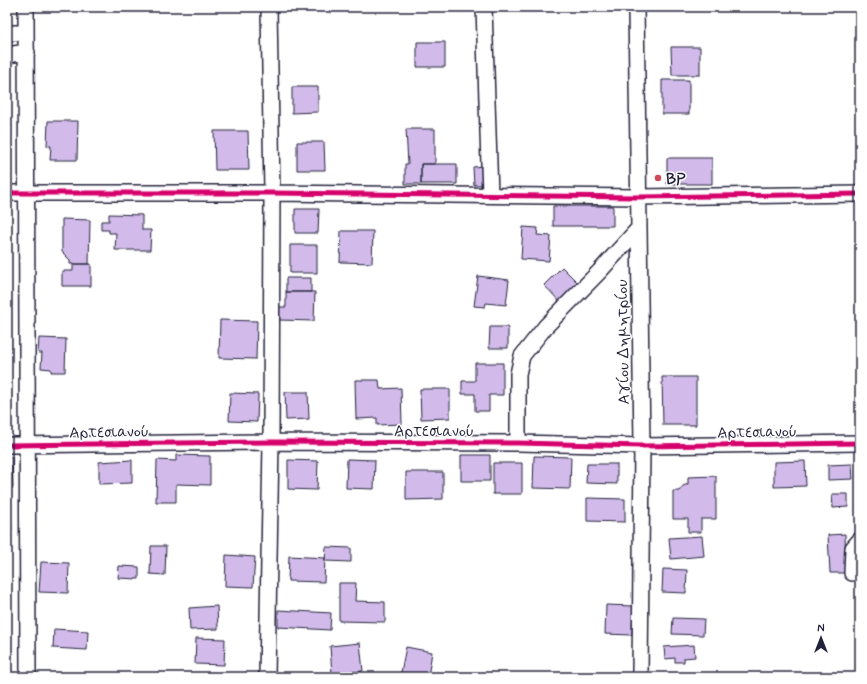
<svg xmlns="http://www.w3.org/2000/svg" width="867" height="684" font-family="Mynerve,sans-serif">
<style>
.building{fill:#d2bbea;stroke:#22223b}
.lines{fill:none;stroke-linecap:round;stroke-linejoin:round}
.minor-casing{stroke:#22223b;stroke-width:18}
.minor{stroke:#fff;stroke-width:15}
.cycleway-casing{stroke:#fff;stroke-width:8}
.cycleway{stroke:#d6006c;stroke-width:5}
.poi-dot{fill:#d1495b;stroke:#fff;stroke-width:1.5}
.labels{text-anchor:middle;stroke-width:3;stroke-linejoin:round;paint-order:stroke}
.poi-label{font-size:16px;font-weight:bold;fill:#22223b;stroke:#fff;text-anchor:start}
.street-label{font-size:16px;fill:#22223b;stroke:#fff}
</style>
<rect width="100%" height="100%" fill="#fff"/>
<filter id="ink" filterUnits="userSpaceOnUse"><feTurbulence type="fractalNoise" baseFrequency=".025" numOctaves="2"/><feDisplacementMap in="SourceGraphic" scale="8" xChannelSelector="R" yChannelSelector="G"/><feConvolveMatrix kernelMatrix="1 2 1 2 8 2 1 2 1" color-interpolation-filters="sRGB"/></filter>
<g filter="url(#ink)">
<path class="building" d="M417 42H445V67H417Z
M671 47H700V75H672Z
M662 80H689V114H662Z
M292 87H318V112L292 113Z
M48 121H78L77 160H50L51 146H47Z
M406 129H435V164H421V184H405V164H408Z
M214 131H248L249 170H215Z
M297 142H324L325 170H297Z
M667 158H712V184H667Z
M421 164H457V184H421Z
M484 166 485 185H474L473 167Z
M553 206H613V226H553Z
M295 209H319L318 233H295Z
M109 214 142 215V230H151L150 250H115L116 233H109V230H101V221H109Z
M7 216H10L9 241H7Z
M62 219 90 220 89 264H70V260L62 252Z
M523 227 538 228 537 235 551 236 549 261 521 259Z
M341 231H373L372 263 340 262Z
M290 245H317V273H290Z
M73 264H91V286H62V271H73Z
M562 267 580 285 561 303 544 285Z
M478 276 509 280 506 305 486 303 485 307 474 306Z
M286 278H311V292H286Z
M286 292H315L314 321 279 320V307H286Z
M220 320 257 321 256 359 219 358Z
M7 325H10V350H7Z
M490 327H508V348H489Z
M39 338 66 339 65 372H51V369L41 368 42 353H38Z
M475 363H503V395H489V411H475V394H462V381H475Z
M662 377H696V425H663Z
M355 380H379L380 389 401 388 402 424 377 425V418L356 419Z
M420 389H450V418L421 419Z
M285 392H308L309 419 286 420Z
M230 393 258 394 257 422 229 421Z
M176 455 210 456V485L176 484V502H156L157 460 176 461Z
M461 455H490V481H461Z
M534 456 571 457 570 489 533 488Z
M7 457H12L13 488H7Z
M347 459 375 460 374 489 346 488Z
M132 460V483L99 484V462Z
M288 460 318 461 317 490 288 489Z
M805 461 806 486 774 487V462Z
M493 463H522V494H493Z
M587 464H617V484L586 483Z
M852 464 853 479 828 480V465Z
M406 472H443V499L406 500Z
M716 476V519H701V532H688V519H673V491H679L683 486 688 484V477Z
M832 494H848V507L833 508Z
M587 498 625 499V522L587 521Z
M7 506H11L12 531H7Z
M845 534 846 573H830L828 535Z
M702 536 704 556 671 559 669 538Z
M151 546H166L165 575 150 574Z
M326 547 351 548V562L325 561Z
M226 555 255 557 253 587 225 586Z
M289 556 325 558 324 582 288 581Z
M41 562 69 563 68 593 39 592Z
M119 566 139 567V579L118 578Z
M663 569 687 570 686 593 662 592Z
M339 583H356L355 601 385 602V622L339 621Z
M606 605 633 606 632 635 605 634Z
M217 606 218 629 190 630 189 608Z
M278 610 331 613 330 630 278 627Z
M673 618 704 619 703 635 672 634Z
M54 629 88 631 87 650 53 648Z
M196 638 225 639 224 665 195 664Z
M360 643 363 671 332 674 330 646Z
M694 645 695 657 684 658V662H675V658L665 659 664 647Z
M406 647 432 652 428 677H400Z
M532 675 554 676V677H532Z"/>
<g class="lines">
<g class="minor-casing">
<path id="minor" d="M26 7 28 677
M484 7 490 195
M636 7 642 446 640 677
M7 33H26
M7 55 27 52
M7 193H272L638 197 860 194
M518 443V374L522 356 546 326 599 272 639 228
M7 445 271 442 518 443 642 446 860 443
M852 573 853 548 860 540
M267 677 271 442 272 193 269 7"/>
</g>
<use href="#minor" class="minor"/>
<g class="cycleway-casing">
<path id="cycleway" d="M7 193H272L638 197 860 194
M7 445 271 442 518 443 642 446 860 443"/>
</g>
<use href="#cycleway" class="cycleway"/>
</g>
</g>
<circle class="poi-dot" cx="658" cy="178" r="4"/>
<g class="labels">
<g class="poi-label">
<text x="666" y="184">BP</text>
</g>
<g class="street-label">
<text transform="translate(622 342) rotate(-91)" y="6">Αγίου Δημητρίου</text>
<text x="434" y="436">Αρτεσιανού</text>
<text transform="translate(109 431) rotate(-1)" y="6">Αρτεσιανού</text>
<text transform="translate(757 431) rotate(-1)" y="6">Αρτεσιανού</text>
</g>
</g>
<rect width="867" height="684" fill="none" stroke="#fff" stroke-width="24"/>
<rect x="12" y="12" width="843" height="660" fill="none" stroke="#22223b" stroke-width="1.5" filter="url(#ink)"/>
<g transform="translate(821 638)" stroke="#ffffff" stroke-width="3" paint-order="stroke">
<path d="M0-3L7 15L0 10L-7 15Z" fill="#22223b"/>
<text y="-6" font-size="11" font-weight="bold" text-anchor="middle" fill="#22223b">N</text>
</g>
</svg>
